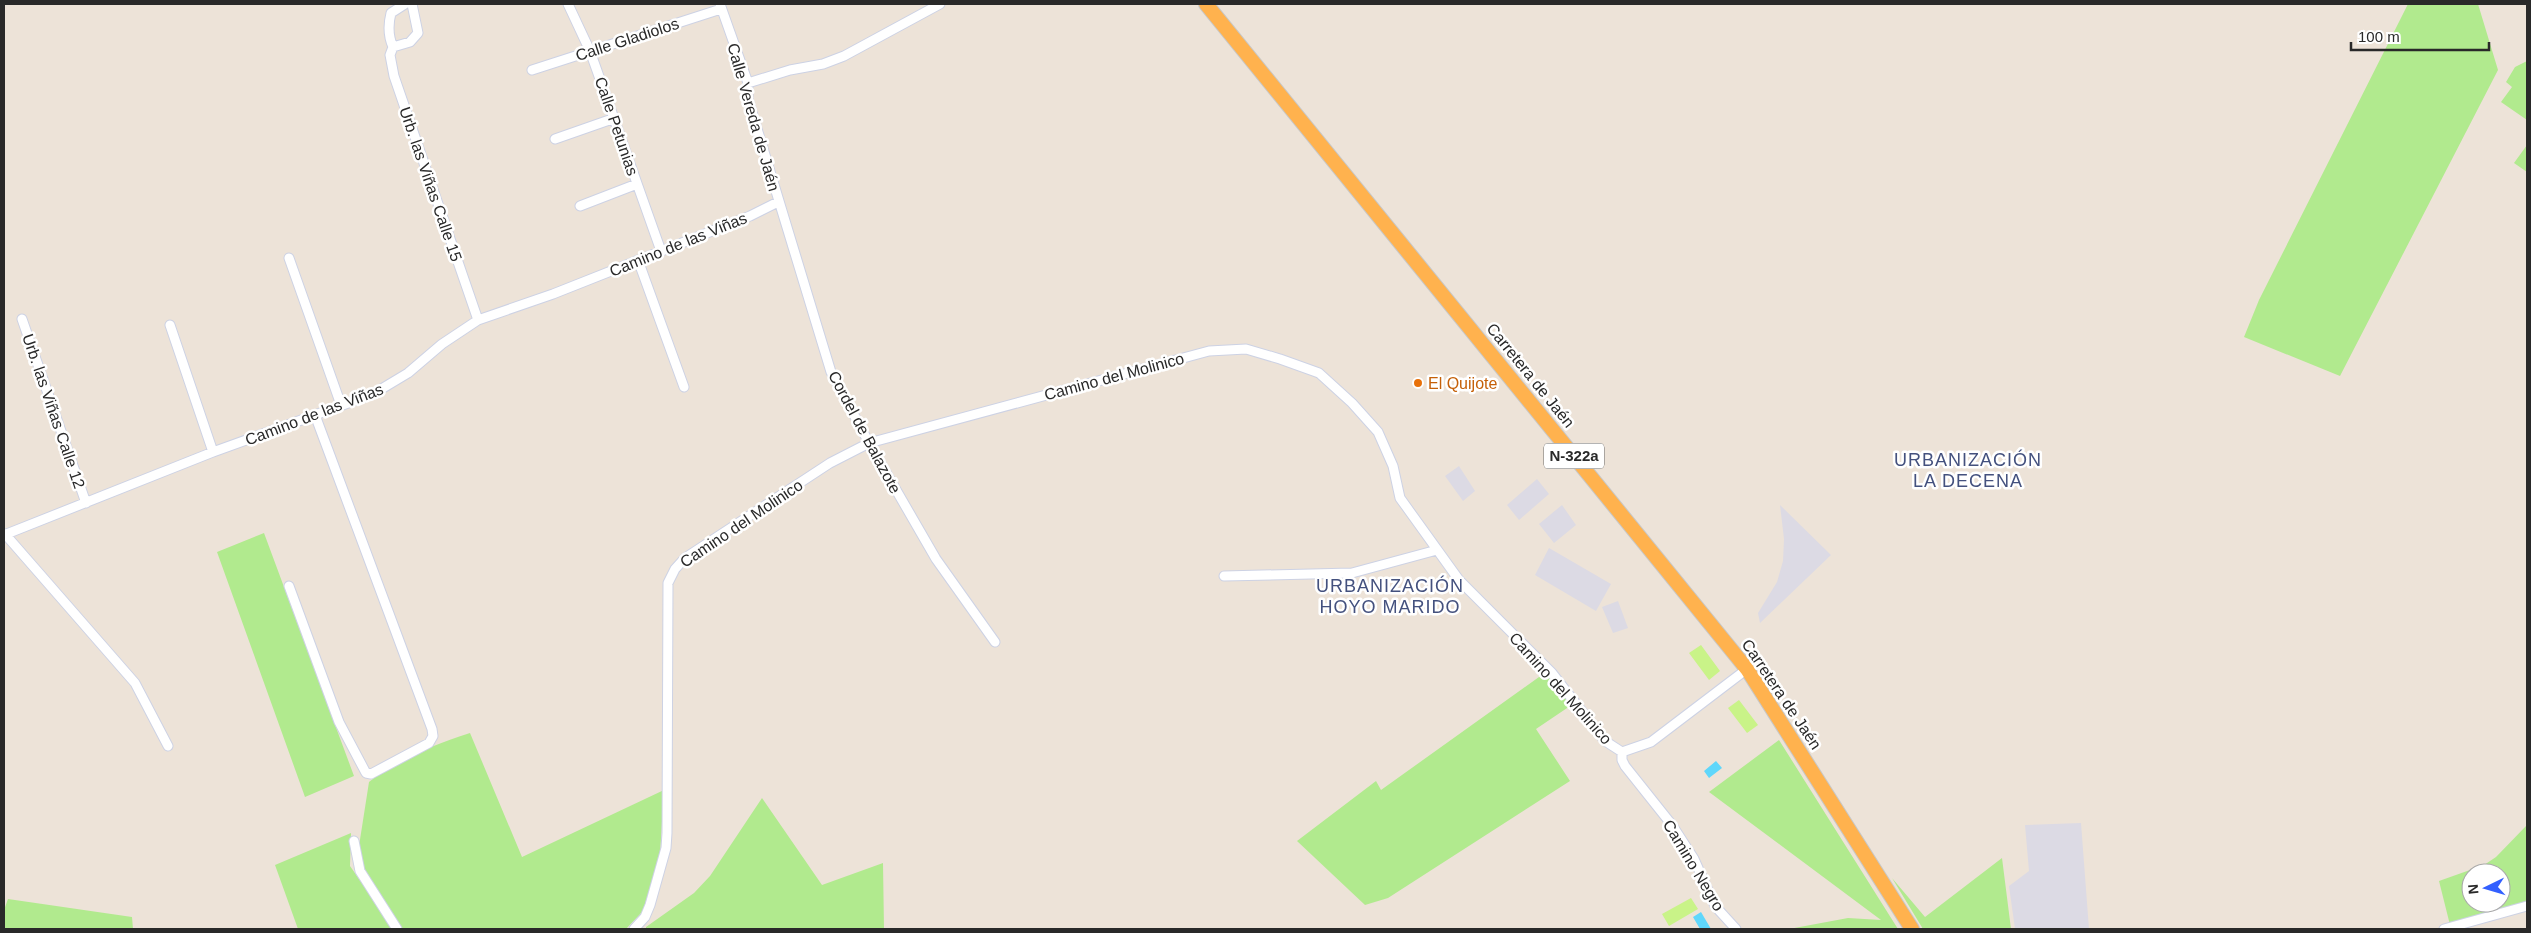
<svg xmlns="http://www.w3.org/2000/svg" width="2531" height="933" font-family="Arial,sans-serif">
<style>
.industrial{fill:#dcdae4}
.green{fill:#b1ea8e;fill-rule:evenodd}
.pitch{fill:#c9f388}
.water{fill:#5fd7fb}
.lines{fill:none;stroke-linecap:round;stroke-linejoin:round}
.minor-casing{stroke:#cdd2e4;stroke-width:11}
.trunk-casing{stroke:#c7c7c7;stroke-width:16}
.minor{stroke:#fff;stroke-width:9}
.trunk{stroke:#ffb24e;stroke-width:14}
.food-dot{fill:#e8710a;stroke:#fff;stroke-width:2}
.labels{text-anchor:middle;stroke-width:5;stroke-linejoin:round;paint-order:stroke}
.shield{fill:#fff;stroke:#696969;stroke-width:1}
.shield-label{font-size:15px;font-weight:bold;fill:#292929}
.street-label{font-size:16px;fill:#292929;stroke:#fff}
.food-label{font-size:16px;fill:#c56008;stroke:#fff;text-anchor:start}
.neighbourhood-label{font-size:18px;letter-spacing:1px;fill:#44517e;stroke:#fff}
</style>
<rect width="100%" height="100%" fill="#ede3d8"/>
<path class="industrial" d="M1459 466 1475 491 1463 501 1445 476Z
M1537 479 1549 494 1519 520 1507 505Z
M1562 505 1576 525 1554 543 1539 524Z
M1780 505 1831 555 1760 623 1758 613 1777 582 1783 561 1784 539Z
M1549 548 1611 584 1596 611 1535 575Z
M1618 601 1628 628 1613 633 1602 607Z
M2081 823 2089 929H2015L2009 886 2029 871 2025 825Z"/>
<path class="green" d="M2408 4H2478L2498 70 2340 376 2244 337 2259 300Z
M2527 61V120L2501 102 2512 87 2506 82 2515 67Z
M2527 145V172L2514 163Z
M264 533 354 776 305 797 217 552Z
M1546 672 1573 704 1536 729 1570 781 1388 898 1365 905 1297 841 1376 781 1381 790Z
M470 733 522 857 664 790 660 854 643 911 626 929H403L365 874 359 846 369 782C397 759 436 744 470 733Z
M1779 740 1898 929H1789L1848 918 1881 920 1709 792Z
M762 798 822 885 883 863 884 929H646V927L694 893 710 876Z
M2527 825V902L2450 925 2439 881 2484 865 2496 857ZM2471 873H2501V903H2471Z
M351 833 350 866 394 929H298L275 865Z
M2002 858 2011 929H1923L1892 878 1925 917Z
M8 899 132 917 133 929H4V910Z"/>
<path class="pitch" d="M1701 645 1720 671 1709 680 1689 653Z
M1739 700 1758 725 1747 733 1728 708Z
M1691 898 1698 909 1669 926 1662 914Z"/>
<path class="water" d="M1716 761 1722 768 1709 778 1704 771Z
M1701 912 1711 929H1700L1693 917Z"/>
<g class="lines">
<g class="minor-casing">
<path id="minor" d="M405 4 391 13C388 25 388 36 393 47L390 55 394 76 478 320
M568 4 590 51 661 251
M720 4 748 83V99L831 372 869 443 936 559 995 642
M393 47 410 42 418 33 412 4
M532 70 721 9
M748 83 790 70 823 64 844 56 940 4
M555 139 615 118
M580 206 637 184
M289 258 341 405
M638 260 684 387
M22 319 86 503
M170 325 213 452
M5 534 135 683 168 746
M4 535 213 452 373 394 408 373 442 344 478 320 553 294 750 216 778 202
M1224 576 1352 573 1437 550
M289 586 339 722 366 773 371 774 429 743 433 736 432 729 315 415
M1622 752V760L1625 766 1672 825 1694 859 1715 906 1736 929
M354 841 360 871 397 929
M634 929 645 917 650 905 666 848 667 833 668 583 675 569 685 558 830 463 869 443 1209 351 1246 349 1280 359 1319 373 1352 403 1378 432 1393 466 1400 498 1459 580 1552 673 1605 741 1622 752 1651 742 1747 669
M2444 929 2527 906"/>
</g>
<g class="trunk-casing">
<path id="trunk" d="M1206 4 1747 669 1912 929"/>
</g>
<use href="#minor" class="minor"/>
<use href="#trunk" class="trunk"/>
</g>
<circle class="food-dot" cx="1418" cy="383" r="5"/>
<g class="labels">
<rect class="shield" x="1544" y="443.5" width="60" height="25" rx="4"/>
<g class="shield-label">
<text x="1574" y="461">N-322a</text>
</g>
<g class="street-label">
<text transform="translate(627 39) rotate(-18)" y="6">Calle Gladiolos</text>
<text transform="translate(754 117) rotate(74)" y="6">Calle Vereda de Jaén</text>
<text transform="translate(617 126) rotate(71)" y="6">Calle Petunias</text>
<text transform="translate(431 184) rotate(71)" y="6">Urb. las Viñas Calle 15</text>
<text transform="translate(678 244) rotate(-22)" y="6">Camino de las Viñas</text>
<text transform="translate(1531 375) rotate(51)" y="6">Carretera de Jaén</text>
<text transform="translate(1114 376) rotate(-15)" y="6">Camino del Molinico</text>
<text transform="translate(54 411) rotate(71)" y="6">Urb. las Viñas Calle 12</text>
<text transform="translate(314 414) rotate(-21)" y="6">Camino de las Viñas</text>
<text transform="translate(865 432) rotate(62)" y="6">Cordel de Balazote</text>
<text transform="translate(741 523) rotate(-34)" y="6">Camino del Molinico</text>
<text transform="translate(1561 688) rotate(48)" y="6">Camino del Molinico</text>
<text transform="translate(1782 694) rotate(56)" y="6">Carretera de Jaén</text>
<text transform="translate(1694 865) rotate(59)" y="6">Camino Negro</text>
</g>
<g class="food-label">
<text x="1428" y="389">El Quijote</text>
</g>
<g class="neighbourhood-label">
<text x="1968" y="466">URBANIZACIÓN<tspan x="1968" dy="21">LA DECENA</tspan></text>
<text x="1390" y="592">URBANIZACIÓN<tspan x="1390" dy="21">HOYO MARIDO</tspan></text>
</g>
</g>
<rect width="2531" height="933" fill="none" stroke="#292929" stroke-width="10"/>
<g transform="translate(2486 888) rotate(265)"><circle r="24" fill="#ffffff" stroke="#a9a9a9"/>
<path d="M0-4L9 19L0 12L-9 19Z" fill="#3360ff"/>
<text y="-8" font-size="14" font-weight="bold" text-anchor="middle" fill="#292929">N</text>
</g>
<path d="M2351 42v8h138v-8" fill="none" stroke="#292929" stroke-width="2.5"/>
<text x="2358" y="42" font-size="15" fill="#292929" stroke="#ffffff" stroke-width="4" paint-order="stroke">100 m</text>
</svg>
